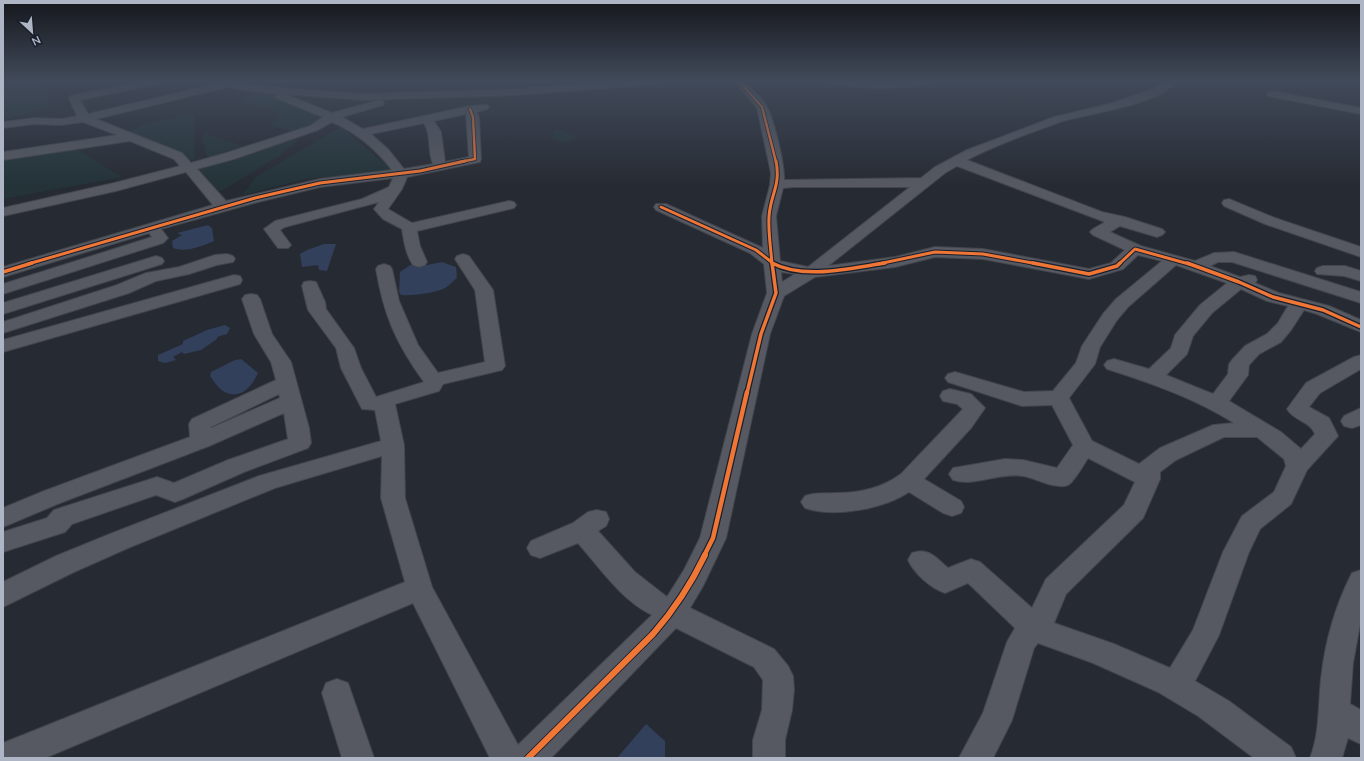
<svg xmlns="http://www.w3.org/2000/svg" width="1364" height="761" font-family="'Nunito Sans',sans-serif">
<style>
.green{fill:#233338}
.water{fill:#32405c}
.lines{fill:none;stroke-linecap:round;stroke-linejoin:round}
.street-casing{stroke:#42454b;stroke-width:2}
.street{fill:#565961;fill-rule:evenodd}
.cycleway-far4-casing{stroke:#191f2d;stroke-width:4}
.cycleway-far3-casing{stroke:#191f2d;stroke-width:5}
.cycleway-far2-casing{stroke:#191f2d;stroke-width:6}
.cycleway-far1-casing{stroke:#191f2d;stroke-width:7}
.cycleway-casing{stroke:#191f2d;stroke-width:8}
.cycleway-far4{stroke:#f07635;stroke-width:2.5}
.cycleway-far3{stroke:#f07635;stroke-width:3}
.cycleway-far2{stroke:#f07635;stroke-width:3.5}
.cycleway-far1{stroke:#f07635;stroke-width:4.5}
.cycleway{stroke:#f07635;stroke-width:6}
</style>
<rect width="100%" height="100%" fill="#262a32"/>
<path class="green" d="M3 81H44L50 107 3 120Z
M265 92 323 118 295 132 271 126 280 115 269 107H261L236 102 245 99 243 96Z
M194 114V161L128 133 141 125Z
M341 127 395 172 305 179 242 195 256 177Z
M558 130 578 137 565 142 553 140V132Z
M307 132 279 156 223 190 214 192 198 172 199 166Z
M205 133 242 146 208 158 202 137Z
M73 147 122 177 3 199V157Z"/>
<path class="water" d="M208 225 212 228 214 241C202 246 185 253 173 248L172 241 182 235 177 233Z
M324 244H336L327 271 319 270 318 265 302 267 300 254 307 250Z
M442 262 456 267 457 278C453 281 449 286 445 288 436 293 411 296 401 295L399 292 400 272 412 264 417 267Z
M225 325 230 328 227 334 217 337V339L201 350 184 354 182 352 173 357 176 360 165 363 158 361V355L183 344V341L207 330Z
M241 359 258 373C252 387 239 401 223 391 218 388 214 381 210 376L211 372 235 360Z
M646 724 665 741V758H617Z"/>
<g class="lines">
<g class="street-casing">
<path id="street" d="M144 81H163L158 84 80 100 88 114 219 83 218 81H230L247 85 362 94 515 89 624 81H665L660 84 515 95 362 100 285 94 332 113 379 100 383 101 384 103 383 105 342 117 363 129 470 106 487 105 489 107 487 109 477 112 479 117 481 159 480 162 407 177 402 189 388 209 412 223 509 201 514 202 516 205 514 208 417 231 420 246 427 262 425 265 419 267 413 265C406 255 404 242 402 229L383 219 374 209 379 202 285 227 280 230 291 245 288 248H278L264 229 275 221 362 199 389 187 393 178 320 187 258 202 161 229 168 238 163 243 3 294V284L152 237 149 233 3 277V267L213 205 186 172 116 191 3 216V208L114 183 180 166 174 159 130 141 3 160V152L117 135 83 122 61 125 34 124 3 128V122L34 118 61 119 77 116 69 98 70 96ZM228 87 247 91 277 94 275 96 276 98 323 117 310 126 226 153 191 163 182 153 96 119ZM466 114 469 157 445 162 441 132 434 121ZM332 122C357 133 375 148 392 170L320 179 226 201 197 169 234 159 318 130ZM424 123C432 137 427 150 433 164L404 169 388 149 371 134Z
M734 81H744C751 89 762 97 767 107 774 120 785 165 784 180L921 178 935 167 967 150 1054 117 1109 104 1153 89 1165 81H1176C1164 104 1085 114 1060 122 1030 133 995 145 967 160L1102 212 1125 217 1162 229 1165 232 1162 235 1157 237 1120 226 1110 232 1141 246 1195 261 1214 253 1234 252 1361 292V303L1232 262H1218L1210 266 1240 277 1249 275 1255 276 1257 280 1255 283 1279 293 1329 306 1361 320V332L1317 314 1304 310 1291 330 1281 342 1259 354 1249 365 1248 375 1229 401 1281 432 1301 449 1315 434C1310 421 1294 421 1287 409L1306 383 1354 357 1361 355V369L1320 393 1309 407 1329 418 1338 436 1307 470 1291 504 1260 529 1249 552 1219 635 1195 681 1229 701 1291 747 1296 758H1254L1198 716 1158 692 1093 663 1038 643 1034 648 1012 720 993 758H959L983 713 1007 642 1015 628 968 583 945 593C930 588 915 574 908 560L912 553C929 547 936 558 948 568L971 559 980 562 1032 608 1046 579 1124 505 1135 482 1088 458C1084 464 1074 482 1068 485 1055 490 1036 478 1023 476 1000 472 975 487 953 480L949 474 953 468 1005 459 1023 460 1057 468 1073 445 1052 405 1022 406 948 382 945 378 948 374 955 372 1024 392 1053 391 1076 363 1082 346 1103 314 1116 299 1162 261 1138 255 1123 269 1089 279 983 259 935 257 895 267 815 277 784 296 770 334 726 538 703 586 690 608 774 649 788 666 793 676 794 690 792 710 785 740V758H753V740L762 710 763 680 754 667 676 628 551 758H490L413 603 45 758H3V743L405 582 381 498 382 456 275 488 128 548 74 572 3 607V582L56 556 110 534 259 476 381 441 375 410 362 409 341 368 336 348 308 310 302 286 304 282 310 281 316 282 325 302 326 309 354 348 361 368 376 397 424 382C396 343 384 316 376 269L378 266 384 264 390 266 392 269 399 301 418 345 438 373 485 362 475 290 455 259 457 256 463 254 469 256 493 290 505 366 502 370 443 384 439 391 395 404 404 445 405 498 432 587 518 745 652 615C621 600 600 568 578 543L540 558 531 555 527 548 531 541 573 523 588 512 597 510 606 512 609 519 606 526 598 531 635 572 667 597 684 570 700 538 752 334 767 293 764 264 750 253 656 210 654 207 656 204H666L763 248 762 216 770 185 771 173 757 108ZM957 166 1105 222 1093 229 1090 232 1093 235 1125 250 1111 263 1089 269 983 249 935 247 895 257 828 266 945 173ZM794 187H910L808 267 780 261 776 216 783 188ZM1176 265 1227 283 1200 305 1175 335 1171 348 1149 369 1114 359 1107 361 1104 365 1107 369C1151 383 1194 398 1234 423L1213 425 1160 448 1139 464 1092 441 1069 398 1095 364 1100 347 1117 320 1128 307ZM781 272 795 274 782 282ZM1241 289 1267 301 1288 306 1278 323 1267 334 1245 346 1232 360 1229 364 1228 374 1213 394 1166 375 1187 354 1193 336 1212 313ZM1224 437H1257L1284 459 1286 466 1274 492 1242 516 1223 552 1193 630 1170 668 1114 644 1054 623 1066 594 1143 518 1160 479V472L1176 460Z
M823 81H934L933 83C899 91 862 88 828 84Z
M1272 91 1361 108V114L1268 96 1267 94 1268 92Z
M1229 199 1275 218 1361 247V257L1265 224 1224 206 1222 203 1224 200Z
M227 254 233 256 235 259 233 262 217 265 189 274 156 281 129 293 3 333V322L117 285 146 273 179 267 215 255Z
M156 256 162 258 164 261 162 264 3 314V303Z
M1323 266H1345L1361 271V281L1344 276 1317 274 1315 271 1317 268Z
M234 275 240 276 242 280 240 284 3 352V340Z
M251 294 257 295 260 299 272 334 291 362 309 428 311 443 308 448 244 472 183 499 175 502 156 495 72 524 65 532 3 552V532L47 518 54 510 157 477 174 483 228 460 288 439 284 413 209 446 60 503 3 527V508L44 491 190 437 189 424 192 419 276 380 271 362 254 334 242 299 245 295ZM279 394 280 398 211 428V427Z
M950 389 971 394 985 408 971 428 924 479 961 501 964 507 961 513 952 516 943 513 909 492C884 509 834 518 805 508L801 502 805 496C815 492 825 494 836 493 860 493 882 488 901 474L963 409 957 404 943 401 940 396 943 391Z
M1361 408V425L1352 428 1344 426 1341 421 1344 416Z
M1361 570V619L1353 663 1350 704 1361 710V744L1348 738 1342 758H1310C1320 733 1318 706 1321 679 1325 642 1335 606 1352 573Z
M337 679 348 683 374 758H342L322 693 326 683Z"/>
</g>
<use href="#street" class="street"/>
<g class="cycleway-far4-casing">
<path id="cycleway-far4" d="M739 81 762 107 776 162
M460 162 475 159 473 117 470 109"/>
</g>
<g class="cycleway-far3-casing">
<path id="cycleway-far3" d="M661 207 756 250 774 264
M28 264 255 198 320 183 420 171 465 161
M772 264C771 249 768 232 769 217 770 195 781 186 776 161
M878 264 935 252 983 254 1038 264
M1119 264 1135 249 1189 264"/>
</g>
<g class="cycleway-far2-casing">
<path id="cycleway-far2" d="M772 263C804 280 851 268 885 263
M1033 263 1089 274 1117 266 1120 263
M1187 263 1239 282 1273 297 1323 310 1361 327
M3 272 32 263
M747 393 761 334 776 293 772 263"/>
</g>
<g class="cycleway-far1-casing">
<path id="cycleway-far1" d="M704 556 713 538 747 392"/>
</g>
<g class="cycleway-casing">
<path id="cycleway" d="M528 758 653 634C674 610 691 584 705 555"/>
</g>
<use href="#cycleway-far4" class="cycleway-far4"/>
<use href="#cycleway-far3" class="cycleway-far3"/>
<use href="#cycleway-far2" class="cycleway-far2"/>
<use href="#cycleway-far1" class="cycleway-far1"/>
<use href="#cycleway" class="cycleway"/>
</g>
<linearGradient id="sky" x2="0" y2="1"><stop stop-color="#15171c"/><stop offset="0.43" stop-color="#414a5a"/><stop offset="1" stop-color="#414a5a" stop-opacity="0"/></linearGradient>
<rect width="1364" height="187" fill="url(#sky)"/>
<rect width="1364" height="761" fill="none" stroke="#aeb5c5" stroke-width="8"/>
<g transform="translate(32 32) rotate(154)" stroke="#191f2d" stroke-width="3" paint-order="stroke">
<path d="M0-3L7 15L0 10L-7 15Z" fill="#aeb5c5"/>
<text y="-6" font-size="11" font-weight="bold" text-anchor="middle" fill="#aeb5c5">N</text>
</g>
</svg>
